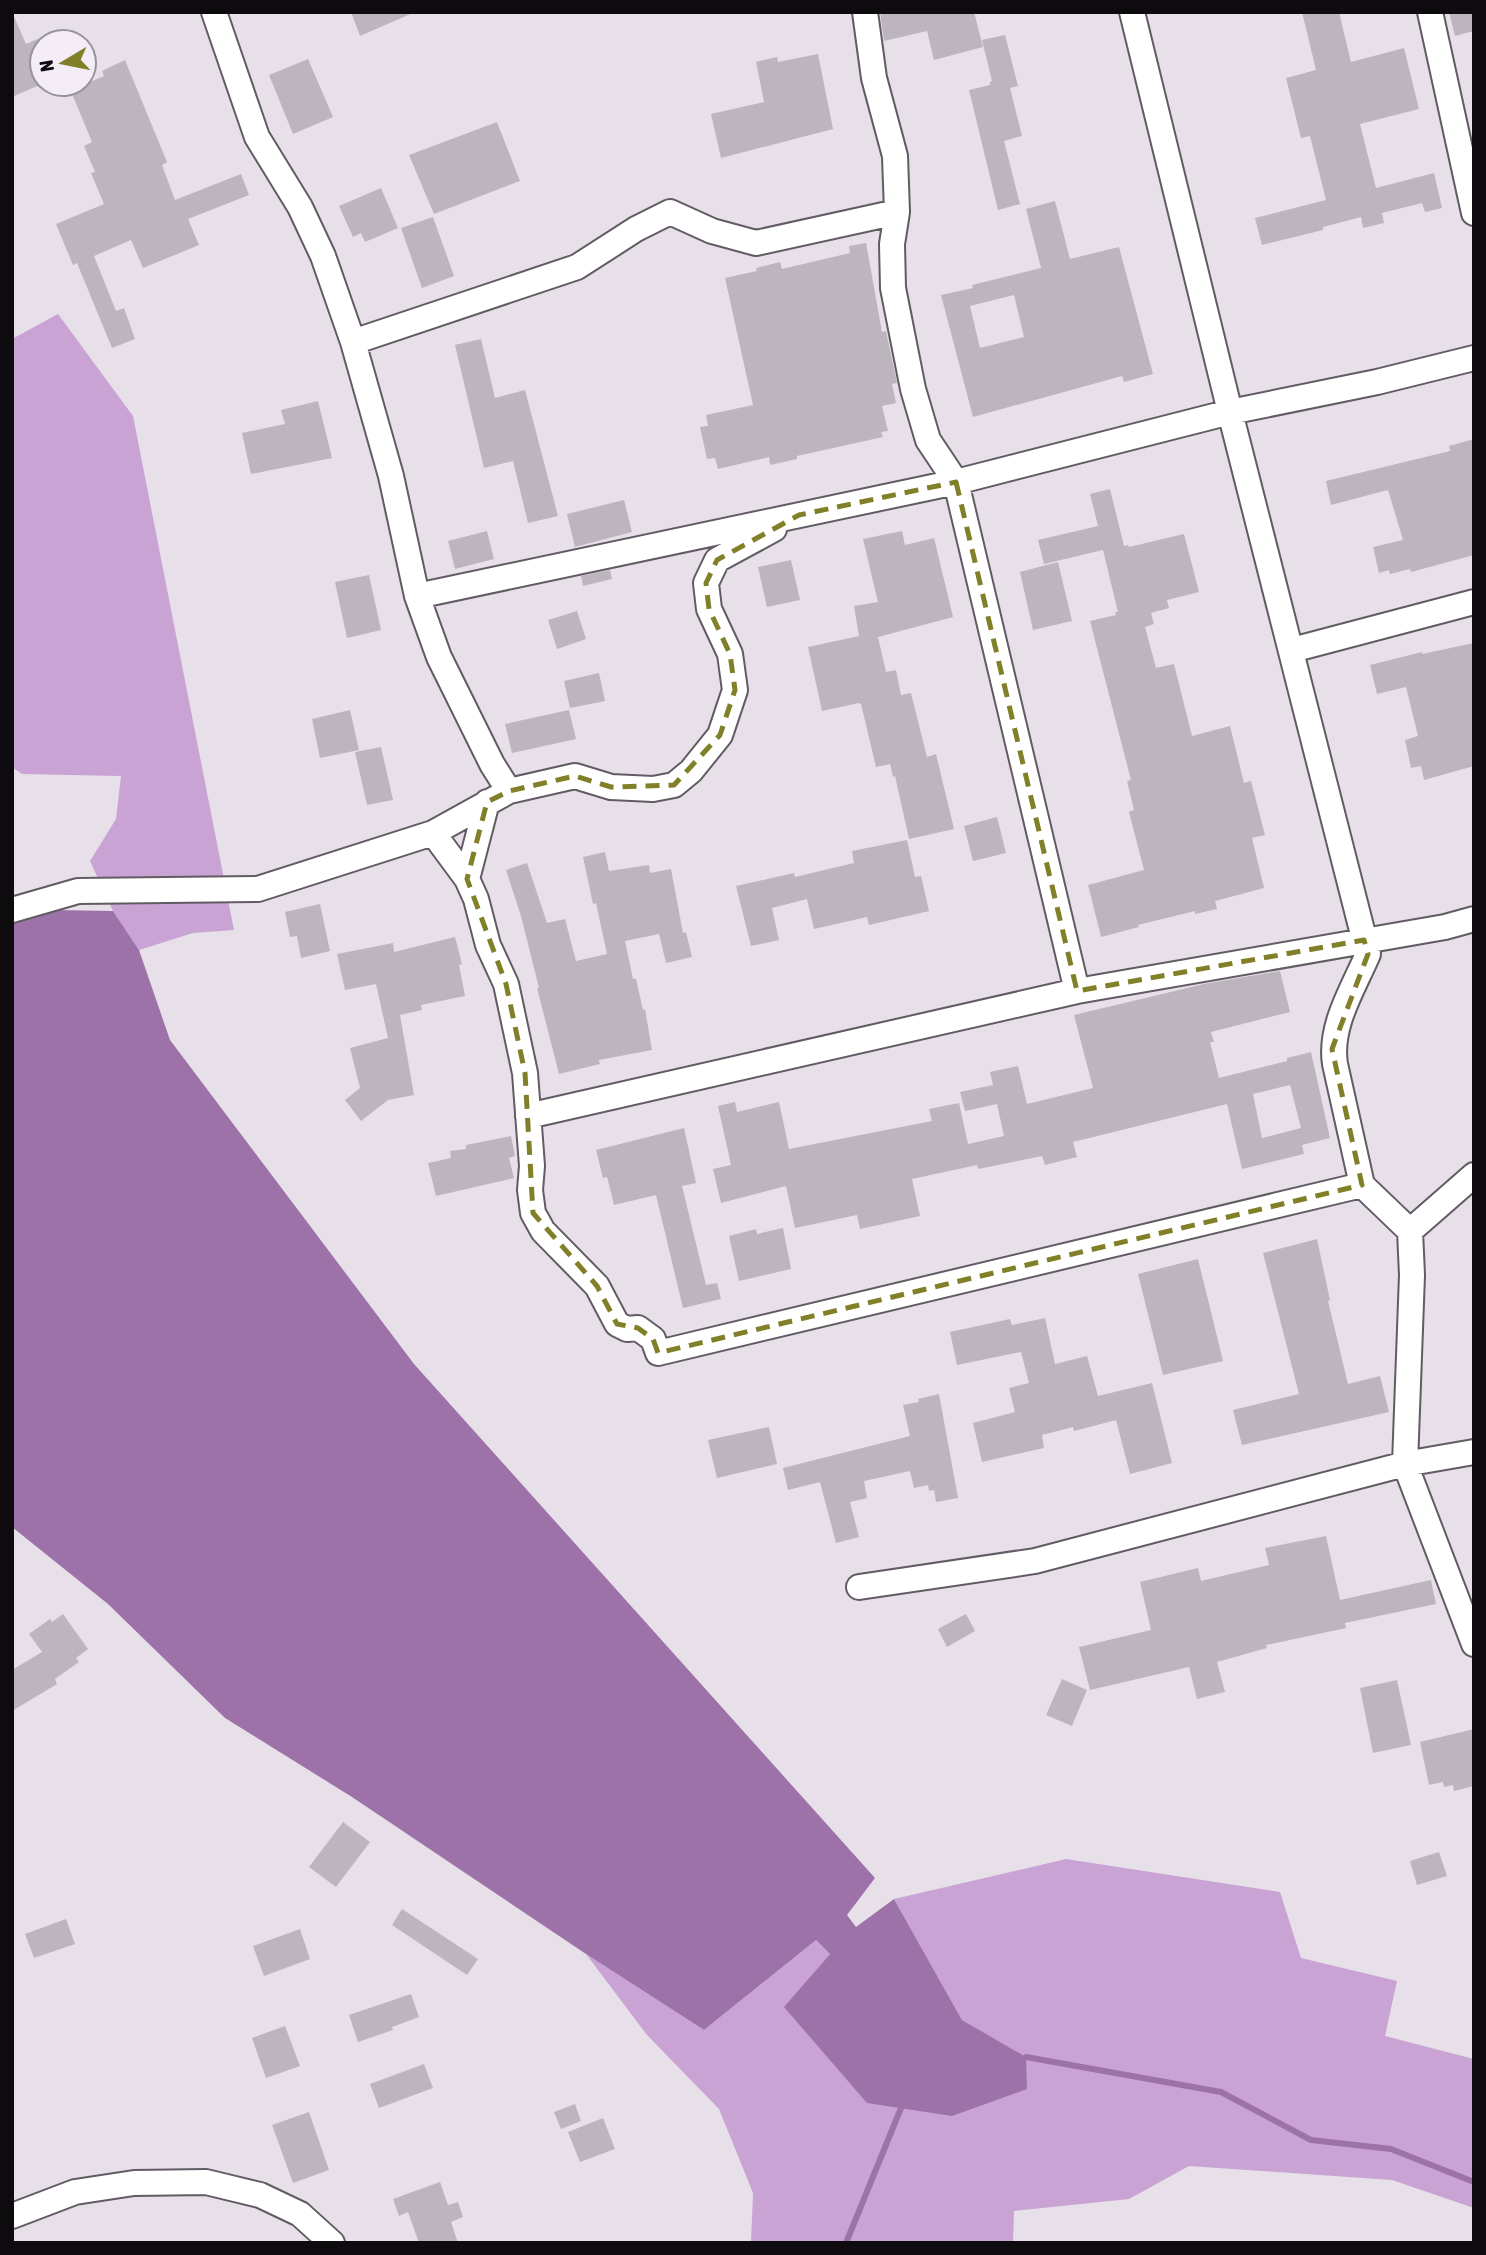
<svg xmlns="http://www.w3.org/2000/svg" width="1486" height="2255" font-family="'Asap Condensed',sans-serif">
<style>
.green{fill:#c8a3d3}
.water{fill:#9d72a9}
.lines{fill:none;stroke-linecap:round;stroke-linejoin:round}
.stream{stroke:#9d72a9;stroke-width:6}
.building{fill:#bcb5be;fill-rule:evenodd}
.minor-casing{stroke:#625b64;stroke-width:28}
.minor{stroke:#fff;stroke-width:24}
.marked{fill:none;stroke:#818029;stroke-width:5;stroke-dasharray:14 9;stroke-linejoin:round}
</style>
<rect width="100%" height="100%" fill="#e7e0e9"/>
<path class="green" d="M58 314 133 416 234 930 193 933 139 950 113 911 90 861 116 819 121 776 22 774 12 767V339Z
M1066 1859 1280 1892 1301 1958 1397 1981 1385 2036 1474 2059V2208L1392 2180 1189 2166 1129 2199 1014 2211 1013 2243H751L753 2193 719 2109 647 2035 586 1954 704 2030 816 1940 830 1954 785 2007 1026 2058 962 2020 894 1899Z"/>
<path class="water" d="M56 910 113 911 139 950 170 1040 414 1364 875 1878 847 1915 856 1927 894 1899 962 2020 1026 2057 1027 2089 952 2116 867 2103 784 2007 830 1954 816 1940 704 2030 586 1954 352 1797 225 1718 108 1604 12 1527V924Z"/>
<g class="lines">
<path class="stream" d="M1026 2057 1221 2092 1311 2140 1391 2149 1474 2182
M846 2243 901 2108"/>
</g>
<path class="building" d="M12 12 26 44 42 37V84L12 97Z
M351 12H415L360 36Z
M880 12H974L983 47 934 60 927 31 884 41Z
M1302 12H1339L1351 62 1404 48 1419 109 1360 124 1376 188 1434 173 1442 208 1425 212 1422 203 1382 213 1384 223 1363 228 1361 217 1323 227V230L1262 245 1255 218 1326 200 1310 136 1301 138 1286 78 1316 70Z
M1449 12H1474V31L1455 36Z
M1005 35 1018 86 1010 88 1022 136 1004 141 1020 204 998 210 969 90 990 85V82L992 81 982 40Z
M818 54 833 129 721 158 711 114 764 102 756 62 777 57 778 62Z
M308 59 333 117 293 134 269 75Z
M125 60 167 162 162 165 175 200 241 174 249 195 188 219 199 245 143 268 131 240 94 256 116 311 124 308 135 339 112 348 77 263 73 265 56 224 104 204 91 173 95 172 84 146 92 142 68 84H85L104 76 102 71Z
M497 122 520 181 434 214 409 155Z
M381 188 398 228 365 242 361 233 353 237 339 206Z
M1055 201 1070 259 1119 247 1153 374 1124 382 1122 376 973 417 941 295 973 288 972 285 1041 268 1026 209ZM1014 295 1024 337 980 348 970 306Z
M433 217 454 276 422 288 401 228Z
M866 243 882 332 886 331 897 383 892 384 896 403 882 406 888 431 881 432 883 437 797 456V459L770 465 769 457 718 469 715 458 707 459 700 427 708 426 706 415 753 405 725 278 757 271 756 268 780 262 782 269 850 253 849 246Z
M481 339 495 398 525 390 558 516 528 523 513 461 484 468 455 345Z
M318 401 332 458 251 474 242 433 285 424 281 410Z
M1474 439V555L1411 572 1410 569 1390 574 1389 570 1379 573 1373 547 1403 540 1388 490 1331 505 1326 481 1450 451 1449 446Z
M1110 489 1124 546 1128 545 1129 547 1184 534 1199 592 1167 600 1169 608 1151 613 1154 624 1145 627 1156 668 1174 664 1192 736 1230 726 1244 783 1251 781 1265 835 1252 838 1264 888 1215 901 1217 909 1195 914V911L1138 925 1139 927 1101 937 1088 885 1144 870 1129 812 1134 810 1127 781 1131 780 1090 621 1116 615 1115 612H1118L1103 550 1044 564 1038 540 1098 526 1090 494Z
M624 500 632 532 575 547 567 514Z
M487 531 494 559 455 569 448 541Z
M902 531 905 545 934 538 953 617 878 637 886 672 896 670 901 695 911 693 927 757 936 754 954 829 909 839 895 776 893 777 890 764 876 767 861 704 859 703 822 711 808 647 859 636 854 606 878 602 863 539Z
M791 560 800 600 767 607 758 567Z
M1058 562 1072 621 1033 630 1020 572Z
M610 570 612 579 583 586 581 576Z
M369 575 381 630 347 638 335 582Z
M577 611 586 639 557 649 548 620Z
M1474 643V766L1424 780 1421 766 1411 768 1405 740 1418 736 1406 687 1377 694 1370 665 1422 652V654Z
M599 673 605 701 570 708 564 681Z
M350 710 359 750 320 758 312 719Z
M569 710 576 739 512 753 505 724Z
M381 747 393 800 367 805 355 752Z
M997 817 1006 853 973 861 964 826Z
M907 840 915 877 921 876 929 911 869 925 867 917 814 929 807 899 772 908 779 940 751 946 736 886 794 873 795 877 854 863 852 851Z
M605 852 609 871 649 865 650 873 671 869 683 933 686 932 692 957 666 963 659 934 625 941 633 979H636L643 1010 645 1009 652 1050 599 1060 600 1064 559 1074 537 988H539L521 916 506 870 527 863 547 923 565 919 576 961 607 954 596 903 593 904 583 857Z
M320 904 330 951 301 958 297 936 290 937 285 912Z
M455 937 462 964 459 965 465 996 421 1005 422 1010 400 1015 414 1095 388 1100 361 1121 345 1100 360 1088 350 1048 388 1038 376 984 345 990 337 954 393 943 394 952Z
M1280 971 1290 1012 1211 1032 1214 1042H1210L1219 1078 1287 1061V1058L1311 1052 1330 1138 1302 1145 1304 1154 1242 1169 1227 1104 1073 1142 1077 1157 1045 1165 1042 1156 978 1169 977 1165 912 1179 920 1216 860 1229 857 1215 795 1228 786 1186 721 1203 713 1169 731 1165 718 1106 735 1102 737 1112 779 1102 789 1149 932 1121 929 1109 959 1103 968 1144 1004 1136 997 1104 965 1111 960 1092 993 1085 990 1072 1018 1066 1027 1104 1093 1088 1074 1015 1204 984ZM1290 1085 1301 1128 1262 1138 1253 1094Z
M684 1128 696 1183 682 1186 706 1285 717 1283 721 1299 683 1308 656 1195 614 1205 607 1177 603 1178 596 1150Z
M511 1136 515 1156 509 1158 514 1178 436 1196 428 1163 451 1158 450 1151 466 1149V1145Z
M783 1228 791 1269 739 1281 729 1236 756 1229 757 1234Z
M1317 1239 1330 1300 1328 1301 1348 1384 1380 1376 1389 1412 1242 1445 1233 1410 1299 1394 1263 1253Z
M1198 1259 1223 1361 1163 1375 1138 1274Z
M1045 1318 1055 1364 1087 1356 1098 1396 1152 1383 1172 1463 1130 1474 1116 1420 1074 1431 1073 1427 1042 1435 1044 1448 982 1462 973 1423 1015 1412 1009 1388 1029 1383 1021 1352 957 1365 950 1332 1010 1319 1012 1325Z
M939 1394 958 1498 936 1502 934 1490 929 1491 928 1485 914 1488 910 1471 864 1481 867 1498 850 1502 859 1537 836 1543 820 1482 788 1490 783 1468 910 1436 903 1405 919 1402 918 1399Z
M769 1427 777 1464 717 1478 708 1440Z
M1326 1536 1340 1600 1431 1580 1436 1604 1345 1623 1346 1628 1266 1645 1267 1648 1217 1662 1225 1692 1197 1699 1189 1667 1090 1690 1079 1647 1151 1630 1140 1582 1198 1568 1201 1581 1269 1565 1265 1548Z
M63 1614 88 1649 76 1658 79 1662 55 1679 57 1684 12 1711V1670L42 1652 29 1634 50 1619 52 1622Z
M966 1614 975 1631 947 1647 938 1629Z
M1062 1679 1087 1690 1072 1726 1046 1715Z
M1397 1680 1411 1745 1373 1753 1360 1688Z
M1474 1729V1786L1454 1791 1453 1785 1444 1787 1443 1782 1429 1785 1420 1742Z
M343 1822 370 1842 336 1887 309 1867Z
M1439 1852 1447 1876 1417 1885 1410 1861Z
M402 1909 478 1959 467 1975 392 1925Z
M66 1919 75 1944 34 1958 25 1934Z
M300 1929 310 1959 264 1976 253 1946Z
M411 1994 419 2017 392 2027 393 2030 358 2042 349 2015Z
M285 2026 300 2066 266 2078 252 2038Z
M424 2064 433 2088 379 2108 370 2084Z
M575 2104 581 2121 561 2129 554 2112Z
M309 2112 329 2170 293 2183 272 2125Z
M603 2118 615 2149 580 2162 568 2132Z
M440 2182 448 2205 458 2202 463 2217 451 2222 458 2243H419L408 2212 399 2216 393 2199Z"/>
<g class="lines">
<g class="minor-casing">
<path id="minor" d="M214 12 257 137 300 207 323 256 353 342 391 476 417 596 439 657 492 764 509 791
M865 12 874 78 895 156 897 212 892 244 893 288 913 389 928 440 956 482 1077 991
M1132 12 1230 412 1368 954C1353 989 1329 1026 1335 1064L1362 1185 1410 1231 1412 1275 1405 1464 1474 1644
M1430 12 1474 213
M353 342 577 267 636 229 670 212 712 231 756 243 897 212
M417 596 956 482 1230 412 1377 382 1474 358
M1292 650 1474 602
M433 833 467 879 476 899 488 945 506 984 525 1073 532 1166 530 1190 533 1213 543 1231 597 1286 617 1324 627 1329 638 1328 653 1339 658 1353 1362 1185
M467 879 487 802
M12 910 78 891 258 889 433 833 509 791 575 776 611 787 653 789 674 785 691 771 720 735 735 690 730 654 709 609 706 583 717 560 774 529
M528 1116 1077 991 1445 927 1474 919
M1410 1231 1474 1175
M859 1587 1035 1561 1405 1464 1474 1452
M12 2216 75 2192 134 2183 206 2182 260 2195 300 2214 332 2243"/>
</g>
<use href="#minor" class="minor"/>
</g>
<path class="marked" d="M956 482 1077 991 1364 940 1368 954 1332 1049 1362 1185 658 1353 653 1339 638 1328 617 1324 597 1286 533 1213 525 1073 506 984 467 879 487 802 509 791 575 776 611 787 674 785 720 735 735 690 730 654 709 609 706 583 717 560 799 515Z"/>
<rect width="1486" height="2255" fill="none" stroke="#0e0b0e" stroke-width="28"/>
<g transform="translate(63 63) rotate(260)"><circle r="33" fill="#f4edf7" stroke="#98939a" stroke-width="2"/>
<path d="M0-5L12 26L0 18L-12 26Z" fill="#818029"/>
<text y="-10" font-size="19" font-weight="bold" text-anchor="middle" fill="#0e0b0e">N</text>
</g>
</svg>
